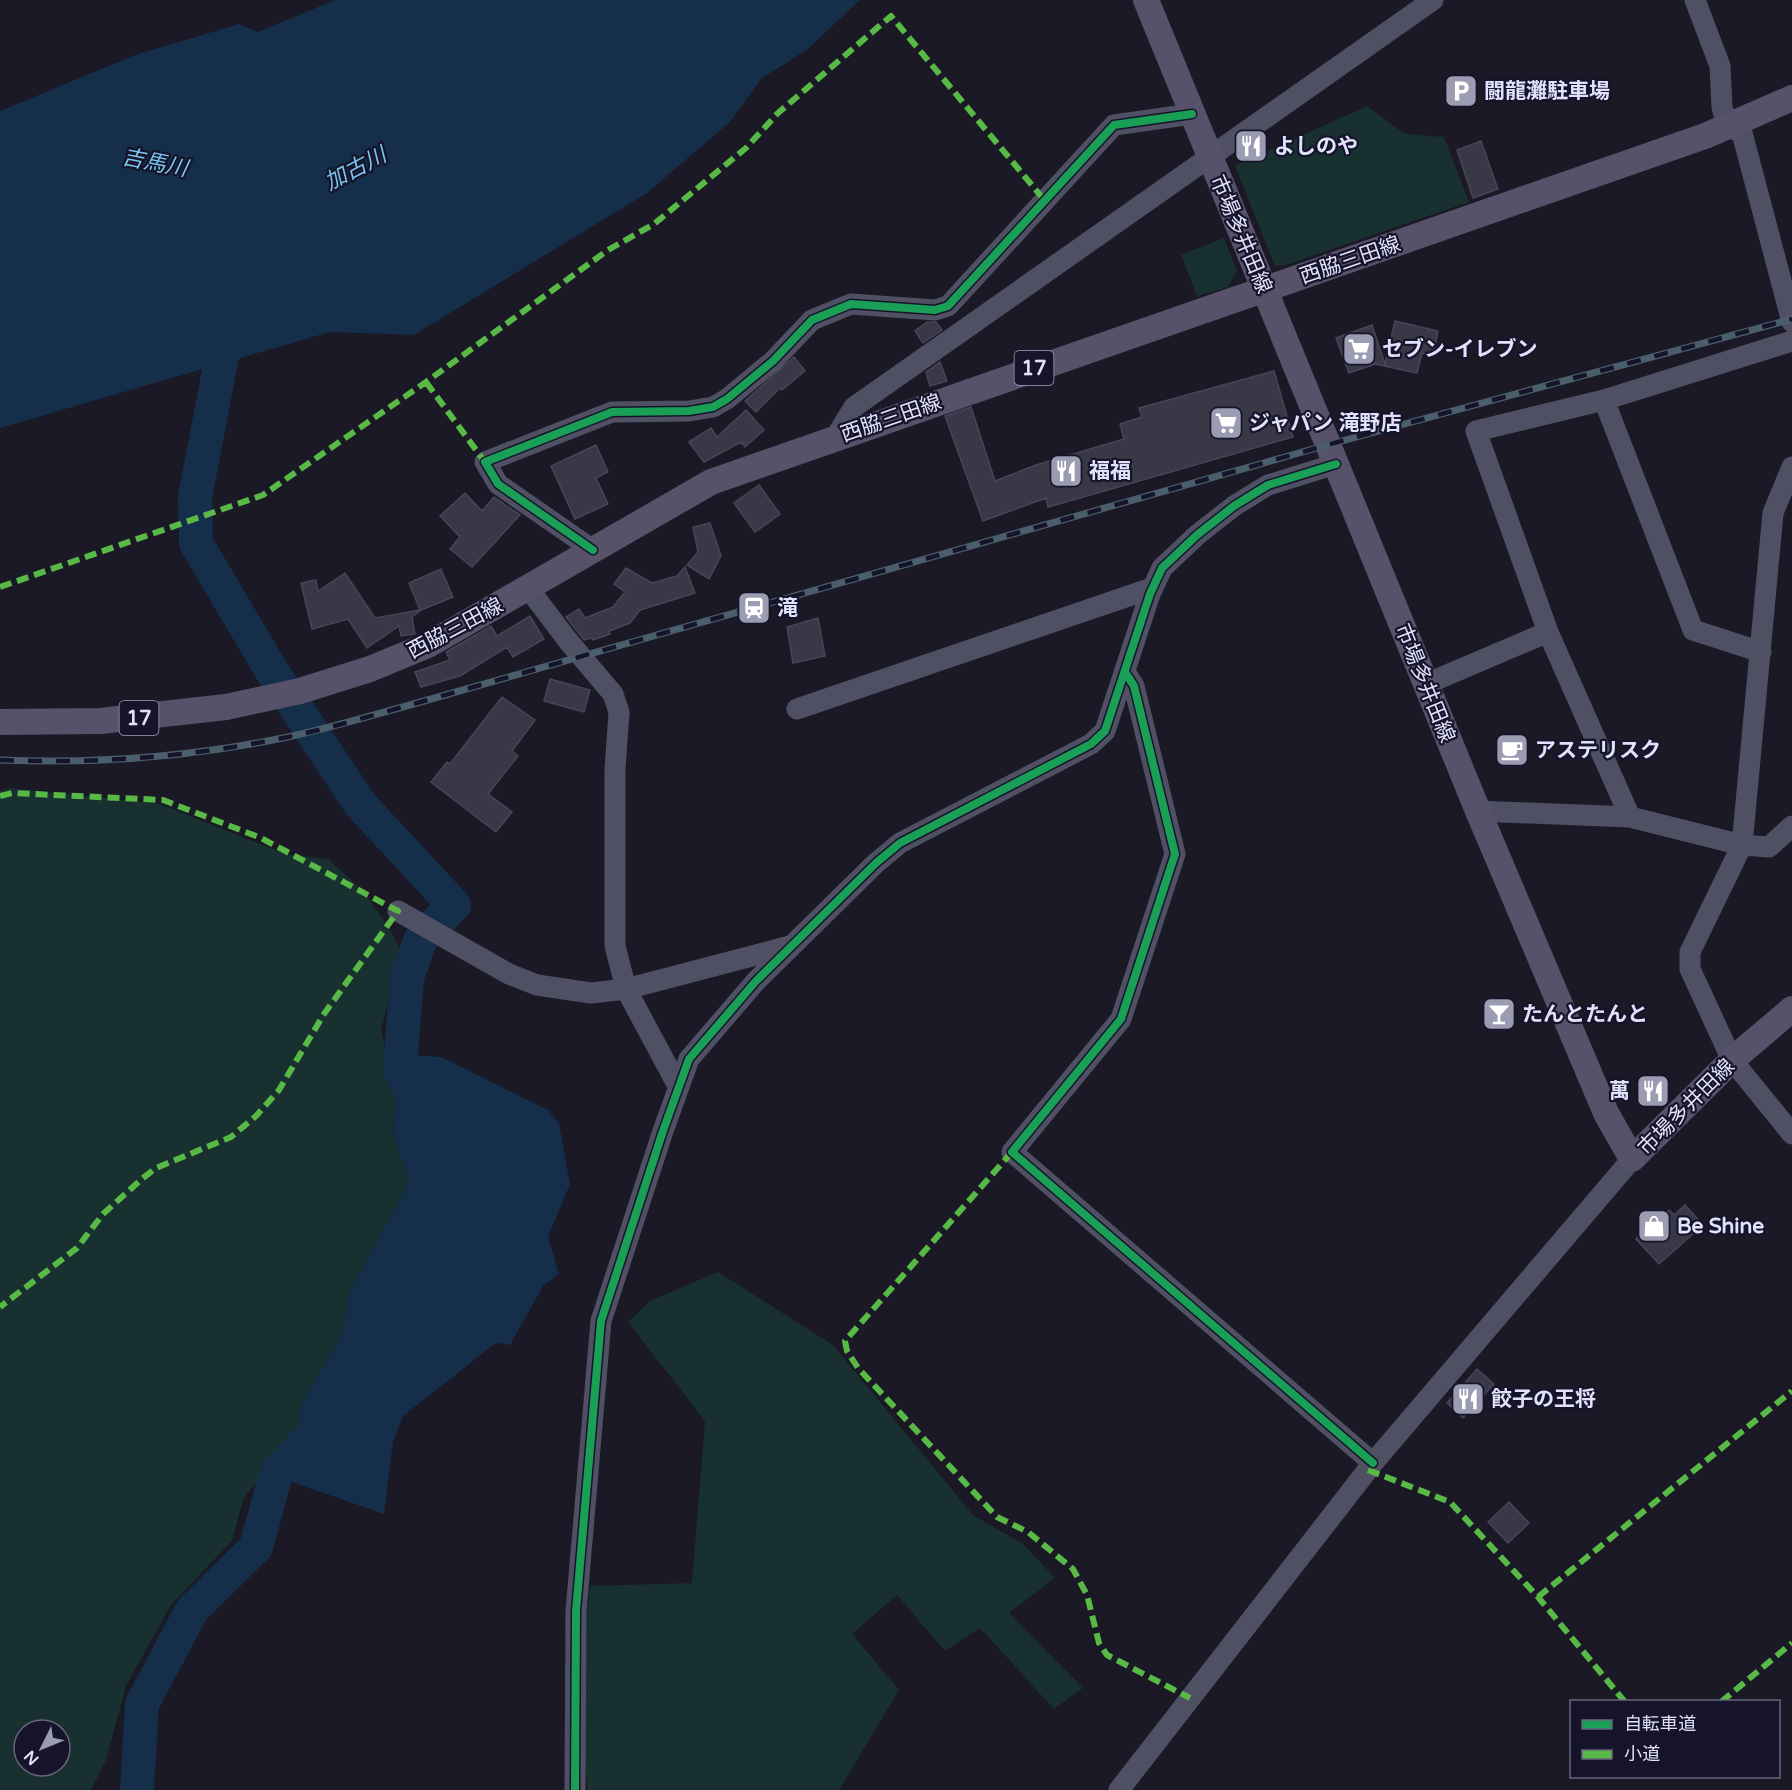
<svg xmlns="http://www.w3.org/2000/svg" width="1792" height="1790" font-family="'Varela Round','Noto Sans JP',sans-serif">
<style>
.green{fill:#18302f;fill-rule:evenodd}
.water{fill:#152e49}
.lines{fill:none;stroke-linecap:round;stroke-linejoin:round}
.river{stroke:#152e49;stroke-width:34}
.building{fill:#393846;stroke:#474557;stroke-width:1.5}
.minor{stroke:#505064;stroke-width:21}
.major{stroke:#575169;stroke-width:26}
.rail-casing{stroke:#4a5f6b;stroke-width:7}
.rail{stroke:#16142a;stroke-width:4.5;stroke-dasharray:14;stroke-linecap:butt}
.quiet{stroke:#58b947;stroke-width:6;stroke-dasharray:12 6;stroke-linecap:butt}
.cycleway-casing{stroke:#16142a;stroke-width:11}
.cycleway{stroke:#1a9f57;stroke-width:8}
.labels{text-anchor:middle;stroke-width:4.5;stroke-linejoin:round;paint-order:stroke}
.shield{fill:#16142a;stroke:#a4a4bd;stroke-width:1.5}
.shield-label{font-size:20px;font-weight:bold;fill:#e1e1fc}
.poi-label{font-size:21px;font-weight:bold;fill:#e1e1fc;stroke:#16142a;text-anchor:start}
.street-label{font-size:21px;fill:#e1e1fc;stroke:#16142a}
.water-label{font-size:22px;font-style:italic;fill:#79c6f1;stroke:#16142a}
</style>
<rect width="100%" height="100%" fill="#1a1925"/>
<path class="green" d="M1367 106 1405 134 1444 137 1469 202 1286 265 1275 266 1235 166Z
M1224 238 1237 271 1228 287 1197 296 1181 255Z
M10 788 160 804 285 854 328 859 363 891 389 927 401 952 381 1030 395 1093 393 1137 409 1177 405 1190 349 1292 343 1333 301 1405 296 1433 266 1473 244 1497 232 1541 171 1605 126 1686 106 1760 91 1790H0V791ZM24 1730H60V1766H24Z
M718 1272 833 1345 973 1515 1023 1544 1055 1578 1009 1613 1083 1688 1054 1709 980 1628 945 1651 897 1595 852 1634 899 1690 839 1790H588L576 1709 590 1586 692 1583 705 1421 628 1322 650 1301Z"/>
<path class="water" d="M335 0H860L808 49 761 79 730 122 647 193 414 335 330 332 0 428V111L135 55 239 24 258 32Z
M387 1055 410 1060 411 1055 441 1057 548 1110 559 1123 570 1184 548 1237 559 1274 543 1286 510 1345 496 1343 403 1416 393 1442 384 1514 266 1473 296 1433 301 1405 343 1333 349 1292 405 1190 409 1177 393 1137 395 1093Z"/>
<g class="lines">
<path class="river" d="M241 321 222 356 195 497 196 543 273 673 360 804 454 905 433 926
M414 1102 400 1069 407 977 421 939 424 935
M137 1790 142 1704 192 1610 256 1547 276 1474 306 1442"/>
</g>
<path class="building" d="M1481 141 1498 189 1473 198 1457 150Z
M1395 321 1438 331 1433 356 1422 353 1417 373 1375 364 1349 373 1336 338 1372 325 1385 364Z
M927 322H936L942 330 923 343 915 331Z
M794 357 805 371 782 390 780 388 756 412 745 401Z
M940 362 947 381 930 386 926 372Z
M1274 371 1293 437 1048 507 1046 498 983 521 945 416 971 407 995 481 1036 465 1124 439 1120 424 1142 417 1139 408Z
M746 410 764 430 745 447 741 442 704 462 689 442 711 428 717 437Z
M596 445 608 472 596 478 608 504 575 519 551 466Z
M759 485 780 514 755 532 734 503Z
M465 493 482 511 494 497 520 515 472 567 450 549 460 537 440 516Z
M710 523 721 556 709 579 687 565 698 552 693 527Z
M685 567 695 593 640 610 630 623 609 631 610 634 593 640 592 638 584 640 566 617 579 609 585 618 613 607 625 592 614 584 626 568 652 583 677 576Z
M441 569 453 597 421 610 412 617 415 634 401 636 399 626 367 648 348 619 312 629 301 583 316 580 318 591 345 573 375 618 420 610 409 583Z
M530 616 544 639 513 657 507 647 460 676 421 687 415 672 450 660 446 652 491 626 497 636Z
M818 618 825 656 793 663 787 627Z
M550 679 590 690 584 712 544 701Z
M502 697 535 720 512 751 518 756 488 794 512 812 496 832 431 782 447 762 450 764Z
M1685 1205 1703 1225 1659 1264 1636 1239 1669 1210 1674 1215Z
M1477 1369 1494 1384 1463 1418 1447 1403Z
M1509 1502 1529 1523 1508 1543 1488 1522Z"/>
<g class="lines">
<path class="minor" d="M1695 0 1720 66 1722 107 1727 126 1742 133 1792 322
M1604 400 1693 630 1761 652
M835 438 854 407 1433 0
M1792 467 1773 513 1742 845 1690 952V969L1732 1060 1792 1134
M593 550 498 484 485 462 612 412 689 411 713 407 727 399 773 361 812 320 851 304 935 310 948 306 1114 125 1192 114
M528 588 569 642 613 694 619 712 615 770V946L626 989 678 1086
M1125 672 1134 686 1175 854 1121 1019 1012 1152 1373 1463
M1426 684 1548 632
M797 709 1152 588
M1478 811 1630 817 1742 845 1769 847 1792 826
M1630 817 1548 632 1476 431 1604 400 1792 341
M398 911 509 974 537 985 591 993 626 989 790 946
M575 1790 576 1611 601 1321 663 1131 689 1059 756 981 876 863 900 843 1091 744 1105 731 1150 594 1162 568 1197 535 1234 506 1268 485 1336 464
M1119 1790 1373 1463 1632 1159"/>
<path class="major" d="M1146 0 1478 811 1606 1113 1632 1159 1732 1060 1792 1009
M0 722 100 721 226 707 300 691 370 669 428 645 711 482 1705 136 1792 98"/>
<g class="rail-casing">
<path id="rail" d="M0 760C95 764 190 757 283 738 328 729 373 715 417 703L1327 445 1792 319"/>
</g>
<use href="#rail" class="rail"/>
<path class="quiet" d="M426 382 485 462
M0 587 263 495 426 382 608 250 654 224 746 148 778 113 891 16 1046 202
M0 796 12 793 163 800 261 838 398 911 324 1014 279 1090 256 1116 231 1137 156 1168 143 1178 103 1214 77 1248 0 1307
M1012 1152 845 1341 847 1351 858 1368 997 1517 1028 1532 1073 1569 1087 1595 1099 1643 1107 1655 1190 1698
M1368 1470 1450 1502 1538 1597 1625 1702
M1538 1597 1792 1391
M1721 1702 1792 1643"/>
<g class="cycleway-casing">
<path id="cycleway" d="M593 550 498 484 485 462 612 412 689 411 713 407 727 399 773 361 812 320 851 304 935 310 948 306 1114 125 1192 114
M1125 672 1134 686 1175 854 1121 1019 1012 1152 1373 1463
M575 1790 576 1611 601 1321 663 1131 689 1059 756 981 876 863 900 843 1091 744 1105 731 1150 594 1162 568 1197 535 1234 506 1268 485 1336 464"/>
</g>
<use href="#cycleway" class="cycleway"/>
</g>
<defs>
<g id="parking-square" transform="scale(1.725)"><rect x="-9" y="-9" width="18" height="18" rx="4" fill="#9b9bb1" stroke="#16142a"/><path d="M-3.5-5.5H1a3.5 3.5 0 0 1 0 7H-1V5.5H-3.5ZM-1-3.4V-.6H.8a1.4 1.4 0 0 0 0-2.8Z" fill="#fff"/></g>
<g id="restaurant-square" transform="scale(1.725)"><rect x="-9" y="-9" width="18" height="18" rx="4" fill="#9b9bb1" stroke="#16142a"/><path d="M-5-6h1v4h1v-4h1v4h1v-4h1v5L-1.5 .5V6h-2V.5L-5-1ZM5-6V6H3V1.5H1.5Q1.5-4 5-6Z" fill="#fff"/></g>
<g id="supermarket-square" transform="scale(1.725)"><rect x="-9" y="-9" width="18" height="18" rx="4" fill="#9b9bb1" stroke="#16142a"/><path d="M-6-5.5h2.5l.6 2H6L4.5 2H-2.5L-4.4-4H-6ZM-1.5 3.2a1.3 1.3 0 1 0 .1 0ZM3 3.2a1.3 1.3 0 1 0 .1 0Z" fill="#fff"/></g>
<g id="station-square" transform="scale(1.725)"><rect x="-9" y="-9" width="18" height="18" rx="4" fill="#9b9bb1" stroke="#16142a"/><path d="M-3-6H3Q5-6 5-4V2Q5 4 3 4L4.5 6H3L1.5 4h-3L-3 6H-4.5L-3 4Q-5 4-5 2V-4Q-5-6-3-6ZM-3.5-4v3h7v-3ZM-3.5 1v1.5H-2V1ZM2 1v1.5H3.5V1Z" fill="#fff"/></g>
<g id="cafe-square" transform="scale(1.725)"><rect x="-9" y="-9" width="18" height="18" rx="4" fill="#9b9bb1" stroke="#16142a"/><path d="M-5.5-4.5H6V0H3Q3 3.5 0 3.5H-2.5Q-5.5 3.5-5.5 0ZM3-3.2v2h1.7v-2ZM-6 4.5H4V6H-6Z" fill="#fff"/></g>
<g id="bar-square" transform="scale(1.725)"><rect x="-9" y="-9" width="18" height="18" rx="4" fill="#9b9bb1" stroke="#16142a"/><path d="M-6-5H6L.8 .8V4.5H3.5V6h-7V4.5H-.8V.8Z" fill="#fff"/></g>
<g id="shop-square" transform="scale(1.725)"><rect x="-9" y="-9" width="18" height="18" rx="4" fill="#9b9bb1" stroke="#16142a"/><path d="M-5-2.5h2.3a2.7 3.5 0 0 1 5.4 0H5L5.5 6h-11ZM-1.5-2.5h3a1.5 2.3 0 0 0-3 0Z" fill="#fff"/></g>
</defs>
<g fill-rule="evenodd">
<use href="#parking-square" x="1461" y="91"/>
<use href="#restaurant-square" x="1251" y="146"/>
<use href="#supermarket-square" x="1359" y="349"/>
<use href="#supermarket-square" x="1226" y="423"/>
<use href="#restaurant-square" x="1066" y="471"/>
<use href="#station-square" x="754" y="608"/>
<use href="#cafe-square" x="1512" y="750"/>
<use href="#bar-square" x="1499" y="1014"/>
<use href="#restaurant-square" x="1653" y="1091"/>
<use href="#shop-square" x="1654" y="1226"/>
<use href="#restaurant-square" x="1468" y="1399"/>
</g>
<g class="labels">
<g class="shield">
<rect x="1014.5" y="351" width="39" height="34" rx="4.5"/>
<rect x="119.5" y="701" width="39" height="34" rx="4.5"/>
</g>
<g class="shield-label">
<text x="1034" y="375">17</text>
<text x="139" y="725">17</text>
</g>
<g class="poi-label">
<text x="1484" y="98">闘龍灘駐車場</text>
<text x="1274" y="153">よしのや</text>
<text x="1382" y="356">セブン-イレブン</text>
<text x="1249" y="430">ジャパン 滝野店</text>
<text x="1089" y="478">福福</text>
<text x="777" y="615">滝</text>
<text x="1535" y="757">アステリスク</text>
<text x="1522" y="1021">たんとたんと</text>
<text x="1630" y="1098" text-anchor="end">萬</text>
<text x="1677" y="1233">Be Shine</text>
<text x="1491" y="1406">餃子の王将</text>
</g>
<g class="street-label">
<text transform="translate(1241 234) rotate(67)" y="7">市場多井田線</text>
<text transform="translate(1350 260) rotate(-19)" y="7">西脇三田線</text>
<text transform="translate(891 418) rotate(-19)" y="7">西脇三田線</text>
<text transform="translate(455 628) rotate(-28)" y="7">西脇三田線</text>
<text transform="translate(1425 683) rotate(68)" y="7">市場多井田線</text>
<text transform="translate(1686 1107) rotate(-45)" y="7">市場多井田線</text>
</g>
<g class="water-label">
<text transform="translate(155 162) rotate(11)" y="8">吉馬川</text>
<text transform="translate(355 168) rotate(-28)" y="8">加古川</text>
</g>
</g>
<rect x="1570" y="1700" width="210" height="78" fill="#16142a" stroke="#67667e" stroke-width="1.5"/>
<rect x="1582" y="1720" width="30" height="9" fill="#1a9f57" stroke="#67667e" stroke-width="1.5"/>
<text x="1624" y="1730" font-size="18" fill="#e1e1fc">自転車道</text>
<rect x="1582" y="1750" width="30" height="9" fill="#58b947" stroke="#67667e" stroke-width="1.5"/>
<text x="1624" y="1760" font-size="18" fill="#e1e1fc">小道</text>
<g transform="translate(42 1748) rotate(227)"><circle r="28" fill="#16142a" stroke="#67667e" stroke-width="1.5"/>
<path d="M0-4.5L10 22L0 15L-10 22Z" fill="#9b9bb1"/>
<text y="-9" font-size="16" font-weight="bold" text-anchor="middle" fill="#e1e1fc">N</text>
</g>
</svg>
